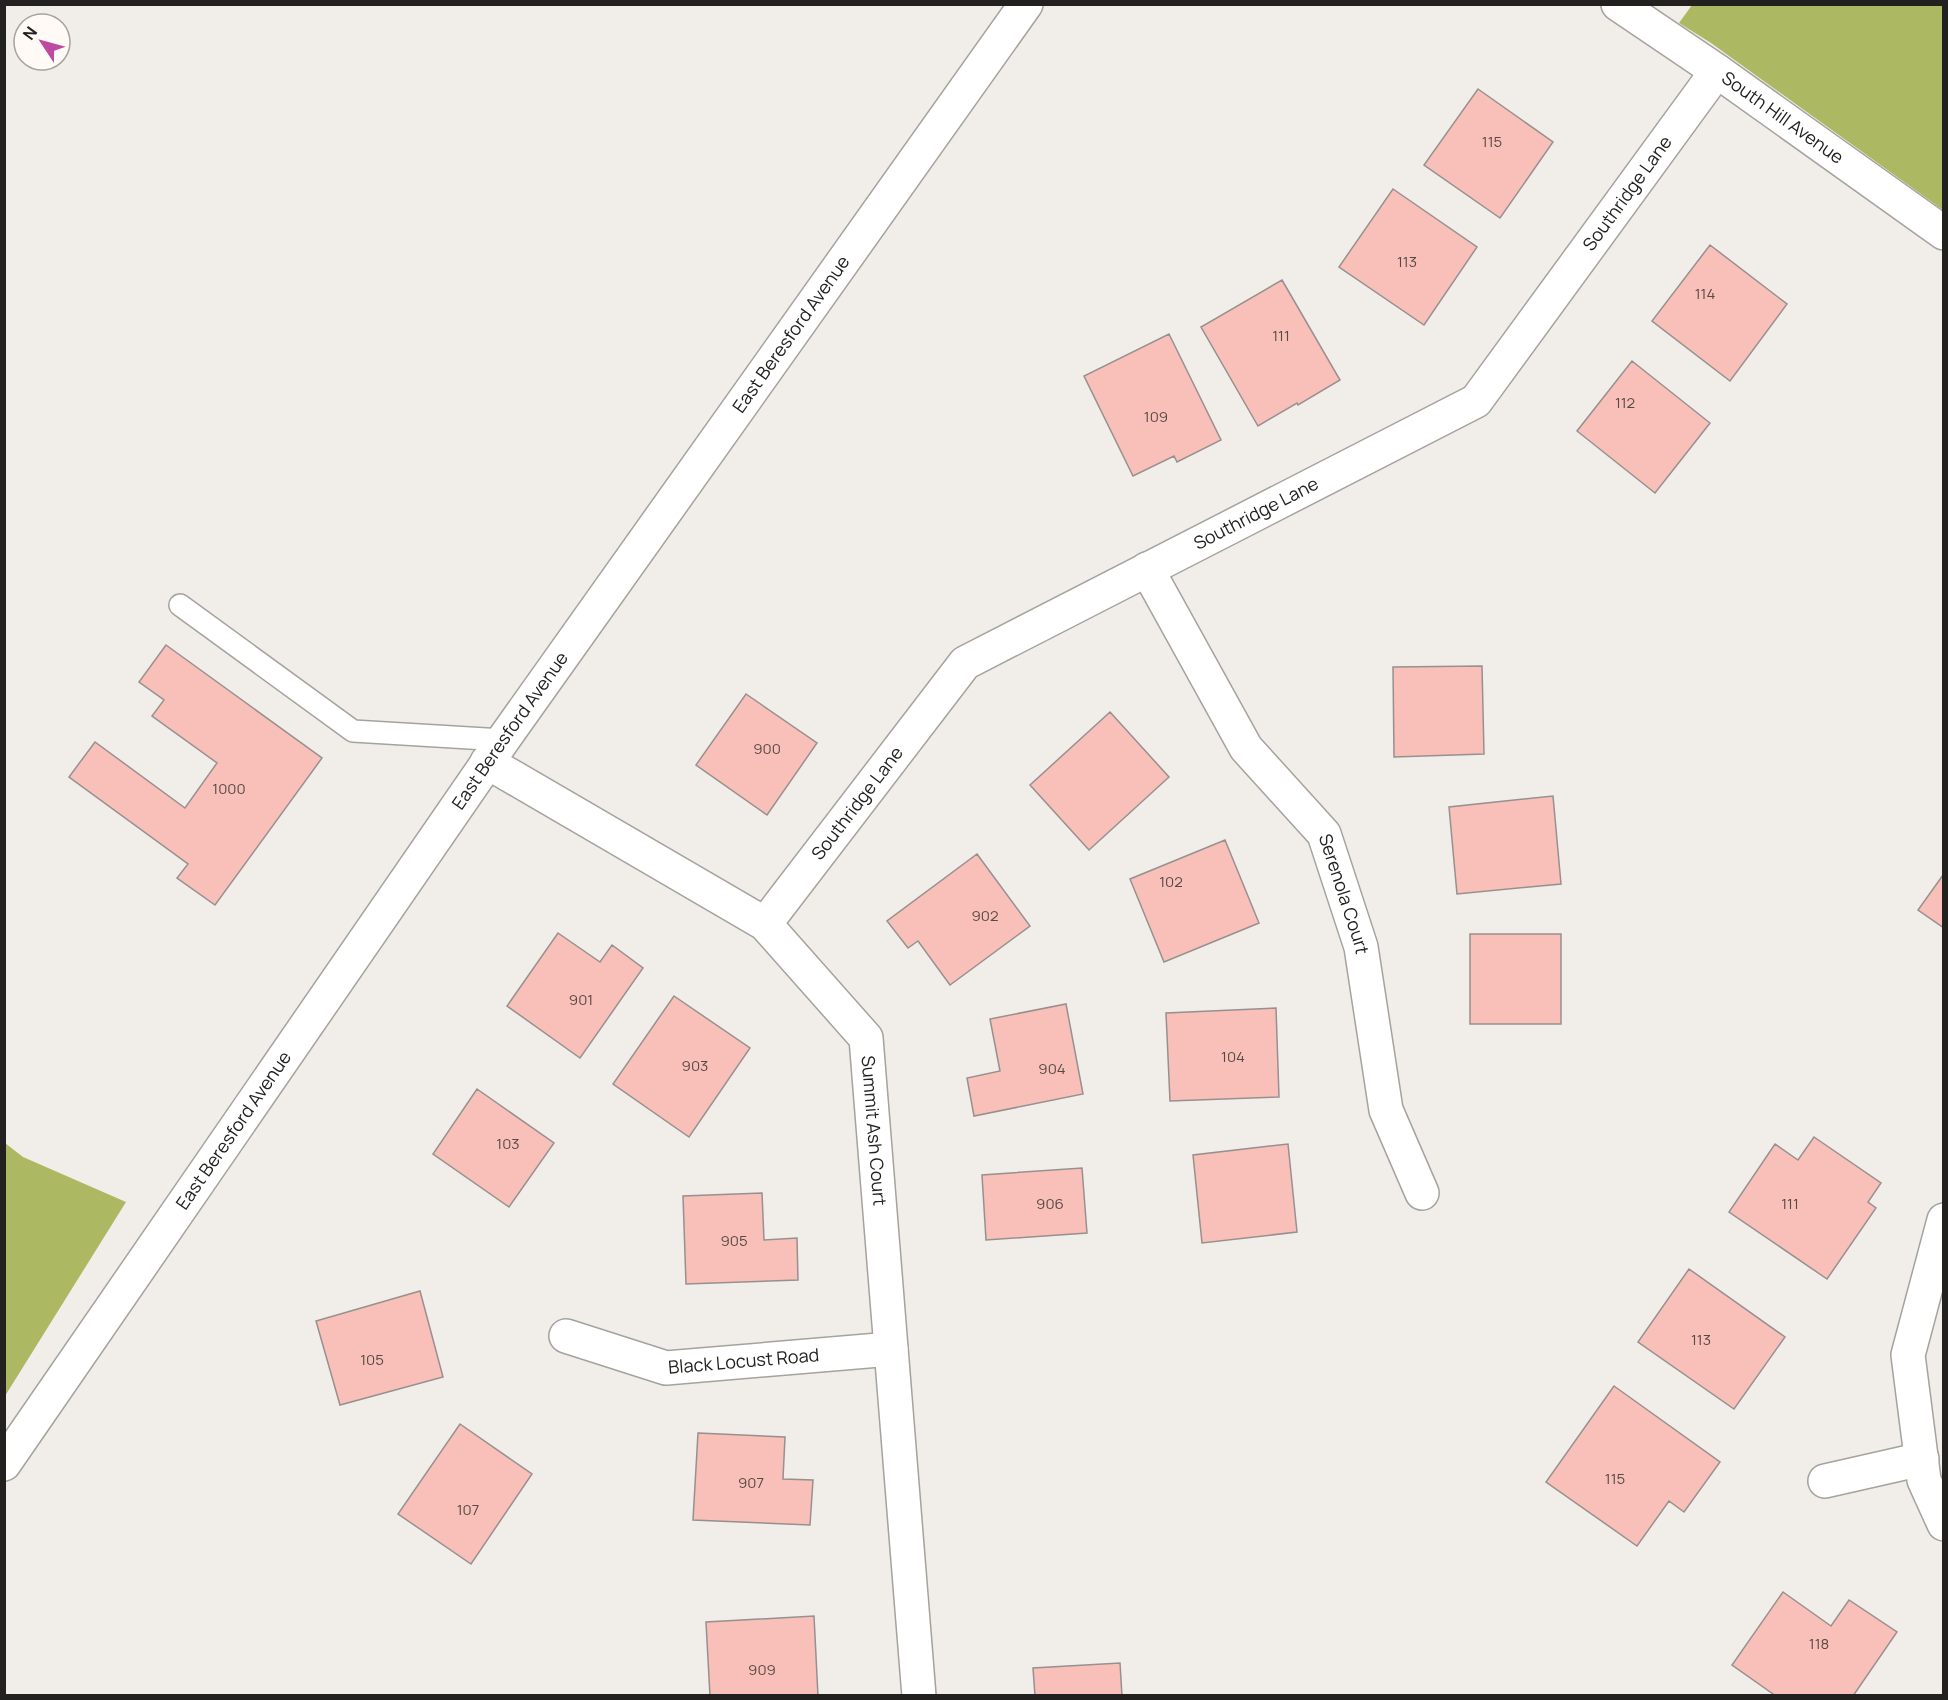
<svg xmlns="http://www.w3.org/2000/svg" width="1948" height="1700" font-family="Manrope,sans-serif">
<style>
.forest{fill:#adb863}
.building{fill:#f8c0b8;stroke:#97908f;stroke-width:1.5}
.lines{fill:none;stroke-linecap:round;stroke-linejoin:round}
.lane-casing{stroke:#a6a29d;stroke-width:24}
.street-casing{stroke:#a6a29d;stroke-width:36}
.secondary-casing{stroke:#a6a29d;stroke-width:36}
.lane{stroke:#fff;stroke-width:21}
.street{stroke:#fff;stroke-width:33}
.secondary{stroke:#fff;stroke-width:33}
.labels{text-anchor:middle;stroke-width:4.5;stroke-linejoin:round;paint-order:stroke}
.number-label{font-size:15px;fill:#584945}
.street-label{font-size:18px;fill:#22211f;stroke:#fffaf5}
</style>
<rect width="100%" height="100%" fill="#f1ede8"/>
<path class="forest" d="M1692 5H1943V210L1711 43 1679 23Z
M5 1143 23 1157 126 1202 5 1396Z"/>
<path class="building" d="M1478 89 1553 142 1500 218 1424 165Z
M1393 189 1477 247 1424 325 1339 267Z
M1710 245 1787 304 1730 381 1652 321Z
M1282 280 1340 380 1298 405 1297 403 1258 426 1201 327Z
M1169 334 1221 440 1177 462 1174 456 1133 476 1084 376Z
M1632 361 1710 423 1655 493 1577 431Z
M166 645 322 758 215 905 177 878 188 864 69 777 95 742 185 808 217 763 152 716 164 700 139 682Z
M1482 666 1484 754 1394 757 1393 667Z
M746 694 817 743 767 815 696 765Z
M1110 712 1169 777 1089 850 1030 785Z
M1553 796 1561 884 1457 894 1449 807Z
M1225 840 1259 923 1164 962 1130 879Z
M977 854 1030 926 950 985 918 941 908 948 887 921Z
M1943 875H1944V928L1918 910Z
M558 933 600 962 612 945 643 968 580 1058 507 1006Z
M1470 934H1561V1024H1470Z
M674 996 750 1048 689 1137 613 1084Z
M1066 1004 1083 1094 974 1116 967 1078 1000 1071 990 1019Z
M1276 1008 1279 1097 1170 1101 1166 1013Z
M477 1089 554 1143 509 1207 433 1154Z
M1814 1137 1881 1183 1868 1202 1876 1208 1827 1279 1729 1212 1775 1144 1798 1160Z
M1288 1144 1297 1232 1202 1243 1193 1155Z
M1082 1168 1087 1233 986 1240 982 1175Z
M762 1193 764 1240 797 1238 798 1280 686 1284 683 1196Z
M1689 1269 1785 1337 1734 1409 1638 1342Z
M420 1291 443 1377 340 1405 316 1321Z
M1614 1386 1720 1462 1684 1512 1669 1501 1637 1546 1546 1482Z
M460 1424 532 1474 471 1564 398 1514Z
M698 1433 785 1437 783 1479 813 1480 810 1525 693 1520Z
M1783 1592 1831 1626 1849 1600 1897 1632 1853 1696H1776L1732 1665Z
M814 1616 818 1696H710L706 1622Z
M1120 1663 1122 1696H1035L1033 1668Z"/>
<g class="lines">
<g class="lane-casing">
<path id="lane" d="M180 605 353 731 503 740"/>
</g>
<g class="street-casing">
<g id="street">
<path id="s1" d="M1618 4 1717 71 1944 233"/>
<path id="s2" d="M1147 569 1246 748 1324 834 1361 947 1386 1110 1422 1193"/>
<path id="s3" d="M487 762 765 924 866 1038 919 1696"/>
<path id="s4" d="M765 924 965 663 1476 401 1717 71"/>
<path d="M1944 1220 1908 1355 1924 1480 1944 1524"/>
<path id="s5" d="M566 1336 666 1368 891 1349"/>
<path d="M1825 1481 1922 1459"/>
</g>
</g>
<g class="secondary-casing">
<g id="secondary">
<path id="s6" d="M4 1464 503 740 1026 4"/>
</g>
</g>
<use href="#lane" class="lane"/>
<use href="#street" class="street"/>
<use href="#secondary" class="secondary"/>
</g>
<g class="labels">
<g class="number-label">
<text x="1492" y="147">115</text>
<text x="1407" y="267">113</text>
<text x="1705" y="299">114</text>
<text x="1281" y="341">111</text>
<text x="1625" y="408">112</text>
<text x="1156" y="422">109</text>
<text x="767" y="754">900</text>
<text x="229" y="794">1000</text>
<text x="1171" y="887">102</text>
<text x="985" y="921">902</text>
<text x="581" y="1005">901</text>
<text x="1233" y="1062">104</text>
<text x="695" y="1071">903</text>
<text x="1052" y="1074">904</text>
<text x="508" y="1149">103</text>
<text x="1050" y="1209">906</text>
<text x="1790" y="1209">111</text>
<text x="734" y="1246">905</text>
<text x="1701" y="1345">113</text>
<text x="372" y="1365">105</text>
<text x="1615" y="1484">115</text>
<text x="751" y="1488">907</text>
<text x="468" y="1515">107</text>
<text x="1819" y="1649">118</text>
<text x="762" y="1675">909</text>
</g>
<g class="street-label">
<text dy="6" stroke="none"><textPath href="#s1" startOffset="200">South Hill Avenue</textPath></text>
<text dy="6" stroke="none"><textPath href="#s4" startOffset="1160">Southridge Lane</textPath></text>
<text dy="6" stroke="none"><textPath href="#s6" startOffset="1377">East Beresford Avenue</textPath></text>
<text dy="6" stroke="none"><textPath href="#s4" startOffset="656">Southridge Lane</textPath></text>
<text dy="6" stroke="none"><textPath href="#s6" startOffset="891">East Beresford Avenue</textPath></text>
<text dy="6" stroke="none"><textPath href="#s4" startOffset="152">Southridge Lane</textPath></text>
<text dy="6" stroke="none"><textPath href="#s2" startOffset="384">Serenola Court</textPath></text>
<text dy="6" stroke="none"><textPath href="#s6" startOffset="405">East Beresford Avenue</textPath></text>
<text dy="6" stroke="none"><textPath href="#s3" startOffset="567">Summit Ash Court</textPath></text>
<text dy="6" stroke="none"><textPath href="#s5" startOffset="183">Black Locust Road</textPath></text>
</g>
</g>
<rect width="1948" height="1700" fill="none" stroke="#22211f" stroke-width="12"/>
<g transform="translate(42 42) rotate(306)"><circle r="28" fill="#fffaf5" stroke="#a7a39f" stroke-width="1.5"/>
<path d="M0-4.5L10 22L0 15L-10 22Z" fill="#bd49a1"/>
<text y="-9" font-size="16" font-weight="bold" text-anchor="middle" fill="#22211f">N</text>
</g>
</svg>
